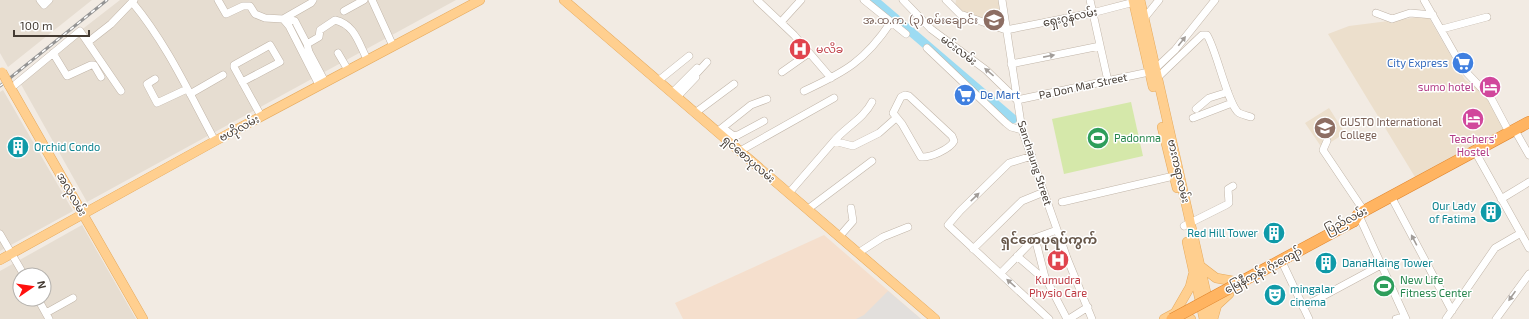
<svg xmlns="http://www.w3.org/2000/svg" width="1529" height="319" font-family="'Exo 2','Noto Sans Myanmar',sans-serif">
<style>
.residential{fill:#e6ddd1;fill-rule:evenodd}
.commercial{fill:#f5dfcd}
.education{fill:#ecdfcc}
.green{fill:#d5e8aa}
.parking{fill:#e2dfdc}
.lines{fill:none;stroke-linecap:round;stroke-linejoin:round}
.river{stroke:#9cdbf2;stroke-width:9}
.minor-casing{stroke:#c1b5a8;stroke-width:8}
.major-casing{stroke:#e6aa5d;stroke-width:10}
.highway-casing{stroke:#e1862e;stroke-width:12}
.minor{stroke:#fff;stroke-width:7}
.major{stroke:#ffcf8f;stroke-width:9}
.highway{stroke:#ffb461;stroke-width:11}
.rail-casing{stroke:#949494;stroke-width:3}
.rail{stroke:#fff;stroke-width:1.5;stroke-dasharray:4.5;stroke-linecap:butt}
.major-bridge-casing{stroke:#e6aa5d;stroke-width:10;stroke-linecap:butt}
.highway-bridge-casing{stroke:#e1862e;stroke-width:12;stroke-linecap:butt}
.major-bridge{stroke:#ffcf8f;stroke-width:9}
.highway-bridge{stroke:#ffb461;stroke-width:11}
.oneway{fill:#a29d99}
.labels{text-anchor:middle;stroke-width:3;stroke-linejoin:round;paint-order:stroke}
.street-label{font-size:11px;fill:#443b33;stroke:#fff}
.education-label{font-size:11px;fill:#785e54;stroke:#fff;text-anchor:end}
.health-label{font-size:11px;fill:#be3a42;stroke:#fff;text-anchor:start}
.shop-label{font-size:11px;fill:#366cbe;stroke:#fff;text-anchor:end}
.hotel-label{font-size:11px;fill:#b23c85;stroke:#fff;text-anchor:end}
.leisure-label{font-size:11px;fill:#27864d;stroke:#fff;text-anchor:start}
.culture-label{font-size:11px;fill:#0d838f;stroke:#fff;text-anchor:start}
.quarter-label{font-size:13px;font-weight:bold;fill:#67574a;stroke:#fff}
</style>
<rect width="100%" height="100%" fill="#f2ebe3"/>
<path class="residential" d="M0 0H92L8 67 0 53Z
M120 0H456L87 202 18 79Z
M3 90 73 211 0 251V92Z
M82 225 136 319H0V271ZM20 275H44V299H20Z"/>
<path class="commercial" d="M824 235 921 319H683L675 303Z"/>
<path class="education" d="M956 0H1001L1005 27 962 13 955 7Z
M1428 16 1465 80 1490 96 1508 128 1415 177 1328 34 1349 26Z
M1329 108 1345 133 1322 148 1305 123Z"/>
<path class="green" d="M1131 102 1143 156 1064 174 1052 119Z"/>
<path class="parking" d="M888 291 921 319H856L864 315Z"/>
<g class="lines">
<path class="river" d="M874 0 1013 119"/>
<g class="minor-casing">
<path id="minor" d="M40 0 44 5 49 0
M218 0 226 14 243 6H250L255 14 265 18 283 19 311 3 313 0
M372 0 393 46
M757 0 794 35 831 78
M864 0 906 34
M903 0 931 29 986 70 1016 99
M946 0 960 14 1006 30 1092 13 1138 1
M1002 0 1022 130 1067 258 1092 319
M1090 0 1108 81
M1424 0 1457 58 1467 73 1491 98 1509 132
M132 2C167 44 189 93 215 141
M344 11 364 0
M1376 13 1392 19 1410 13 1433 15
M283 19 289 26 319 85
M1142 21 1159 0
M286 22 291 20 295 21 307 44
M781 22 801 0
M1442 29 1487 17
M88 42 111 24 134 0
M927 48 1006 123 1011 127 1022 130
M53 53 67 76 91 65H94L101 77
M338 53 348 70
M1011 64 1100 46
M1155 69 1175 50 1215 0
M782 72 809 53
M1157 78 1202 35H1207C1217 51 1228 106 1239 113 1243 115 1248 116 1251 117
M155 79 147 84 157 103 187 89
M658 81 689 56
M242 82 280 62 270 45 234 65V67L261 116
M325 82 309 52 307 44 319 37 320 30 335 20C355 25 358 42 367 59
M11 88 80 31 121 91
M804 91C845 72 865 61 891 22
M672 93 697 68
M190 94 223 75
M905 95 909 96 952 136 954 141C950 149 930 158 921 157L902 124 893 113 901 97Z
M677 97 696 77V74L707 62
M1017 100 1149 72
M1196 109 1209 98 1228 92
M695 113 734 84
M1193 118 1232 103
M717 132 751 105 767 99
M1517 134 1529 155
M722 136 727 131 734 136 738 135 764 121
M834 141C846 127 864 118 872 102
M1327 141 1323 150 1364 211
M740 151 834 98
M1477 155 1529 248
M1032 156 1009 163 960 211 948 225 1049 319
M789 193 834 141 853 146 879 133 896 118
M1501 199 1529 182
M1393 200 1452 311
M1062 202 1178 175
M808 209 872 161
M1360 218 1406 319
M1184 226 1226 205 1229 203 1228 189 1233 186
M0 234 24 275
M839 237 853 221 851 208
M1035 238 1045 277 1067 319
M973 249 1022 201 1044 192
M858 253 883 237 908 227
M1017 256 1038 274 1045 277
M1283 264 1309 319
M1001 273 1035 238 1057 230
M38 299 49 319
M1303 307 1381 265
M46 313 73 298
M1069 319 1088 307
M1396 319 1405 317
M1446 319 1495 248 1521 233
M1496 319 1529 274"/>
</g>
<g class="major-casing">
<path id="major" d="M564 0 935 319
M1133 0 1153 87
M1140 0 1212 319
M9 85 143 319
M1162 127 1177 188
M1187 242 1204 319
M0 260 215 141 480 0
M1199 265 1216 278 1233 281
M1175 313 1190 287 1193 275
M1187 316 1191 319
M1164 319 1177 312
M1213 319 1217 305 1229 294"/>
</g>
<g class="highway-casing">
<path id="highway" d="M1354 221 1358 215 1364 211 1529 122"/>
</g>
<use href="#minor" class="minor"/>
<use href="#major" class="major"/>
<use href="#highway" class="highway"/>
<g class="rail-casing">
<path id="rail" d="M0 86 107 0"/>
</g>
<use href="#rail" class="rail"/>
<g class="major-bridge-casing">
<path id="major-bridge" d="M2 72 9 85"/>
</g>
<g class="highway-bridge-casing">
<path id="highway-bridge" d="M1172 319 1354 221"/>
</g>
<use href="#major-bridge" class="major-bridge"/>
<use href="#highway-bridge" class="highway-bridge"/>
</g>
<defs><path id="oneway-solid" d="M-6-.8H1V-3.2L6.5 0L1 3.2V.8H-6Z"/></defs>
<g class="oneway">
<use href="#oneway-solid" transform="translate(1182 41) rotate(-52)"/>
<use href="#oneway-solid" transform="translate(1049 56) rotate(-11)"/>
<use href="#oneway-solid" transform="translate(989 72) rotate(-140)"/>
<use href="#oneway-solid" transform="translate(975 197) rotate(-44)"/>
<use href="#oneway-solid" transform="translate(1414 240) rotate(-118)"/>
<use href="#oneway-solid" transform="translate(1011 283) rotate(-138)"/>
<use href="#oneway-solid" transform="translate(1512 296) rotate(125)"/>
</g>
<defs>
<g id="school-disc" transform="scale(1.15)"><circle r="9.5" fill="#8d6e63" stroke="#fff"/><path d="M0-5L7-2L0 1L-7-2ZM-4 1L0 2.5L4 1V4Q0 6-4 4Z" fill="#fff"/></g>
<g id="hospital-disc" transform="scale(1.15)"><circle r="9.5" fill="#e0444e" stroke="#fff"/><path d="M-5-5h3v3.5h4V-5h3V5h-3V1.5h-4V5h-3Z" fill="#fff"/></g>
<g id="supermarket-disc" transform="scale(1.15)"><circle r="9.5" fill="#3f7fe0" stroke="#fff"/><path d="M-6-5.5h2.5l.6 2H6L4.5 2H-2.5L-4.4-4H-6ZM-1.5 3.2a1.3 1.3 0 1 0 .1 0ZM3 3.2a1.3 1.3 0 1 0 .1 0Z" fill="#fff"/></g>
<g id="hotel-disc" transform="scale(1.15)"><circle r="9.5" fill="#d1479c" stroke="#fff"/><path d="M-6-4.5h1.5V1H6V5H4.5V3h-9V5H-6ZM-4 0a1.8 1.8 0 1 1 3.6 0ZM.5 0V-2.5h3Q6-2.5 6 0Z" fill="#fff"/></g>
<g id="university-disc" transform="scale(1.15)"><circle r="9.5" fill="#8d6e63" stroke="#fff"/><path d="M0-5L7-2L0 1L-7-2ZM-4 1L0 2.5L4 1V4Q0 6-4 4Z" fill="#fff"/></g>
<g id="stadium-disc" transform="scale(1.15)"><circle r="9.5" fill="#2e9e5b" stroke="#fff"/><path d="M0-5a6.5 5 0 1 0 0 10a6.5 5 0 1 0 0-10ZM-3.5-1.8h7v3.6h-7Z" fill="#fff"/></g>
<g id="building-disc" transform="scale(1.15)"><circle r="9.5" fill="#0f9aa8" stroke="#fff"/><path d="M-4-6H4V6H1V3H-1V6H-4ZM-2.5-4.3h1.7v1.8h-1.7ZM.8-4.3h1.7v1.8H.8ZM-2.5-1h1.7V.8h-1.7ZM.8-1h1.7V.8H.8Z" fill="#fff"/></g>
<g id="theatre-disc" transform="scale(1.15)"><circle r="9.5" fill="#0f9aa8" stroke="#fff"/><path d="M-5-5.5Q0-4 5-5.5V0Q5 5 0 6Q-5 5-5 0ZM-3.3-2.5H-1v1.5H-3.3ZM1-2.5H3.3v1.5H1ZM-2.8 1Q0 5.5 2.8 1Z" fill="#fff"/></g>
</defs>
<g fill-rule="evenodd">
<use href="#school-disc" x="994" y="20"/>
<use href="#hospital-disc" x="800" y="49"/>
<use href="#supermarket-disc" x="1463" y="63"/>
<use href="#hotel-disc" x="1490" y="87"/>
<use href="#supermarket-disc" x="965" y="95"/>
<use href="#hotel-disc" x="1473" y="119"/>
<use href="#university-disc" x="1325" y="128"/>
<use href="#stadium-disc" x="1098" y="138"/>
<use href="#building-disc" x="18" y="147"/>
<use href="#building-disc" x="1491" y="212"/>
<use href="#building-disc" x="1274" y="233"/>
<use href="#hospital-disc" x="1058" y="260"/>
<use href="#building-disc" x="1326" y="263"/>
<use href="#stadium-disc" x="1384" y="286"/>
<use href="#theatre-disc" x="1275" y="295"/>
</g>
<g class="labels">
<g class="street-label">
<text transform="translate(1070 17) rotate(-12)" y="4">ရှေးဂွန်လမ်း</text>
<text transform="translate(959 50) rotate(37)" y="4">မင်းလမ်း</text>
<text transform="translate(1083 86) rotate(-12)" y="4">Pa Don Mar Street</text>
<text transform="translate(239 128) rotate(-28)" y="4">ဗဟိုလမ်း</text>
<text transform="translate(749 159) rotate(41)" y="4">ရှင်စောပုလမ်း</text>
<text transform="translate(1035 163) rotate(72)" y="4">Sanchaung Street</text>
<text transform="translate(1179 171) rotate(77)" y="4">ဗားကရာလမ်း</text>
<text transform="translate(72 194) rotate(60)" y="4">အလုံလမ်း</text>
<text transform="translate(1346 220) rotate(-27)" y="4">ပြည်လမ်း</text>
<text transform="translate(1263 270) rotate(-28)" y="4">မြေနီကုန်း ဂုံးကျော်</text>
</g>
<g class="education-label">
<text x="978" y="24">အ.ထ.က. (၃) စမ်းချောင်း</text>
<text x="1340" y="126" text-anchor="start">GUSTO International<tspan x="1340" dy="13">College</tspan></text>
</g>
<g class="health-label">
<text x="816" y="53">မလိခ</text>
<text x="1058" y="284" text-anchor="middle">Kumudra<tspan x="1058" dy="13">Physio Care</tspan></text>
</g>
<g class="shop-label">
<text x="1448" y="67">City Express</text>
<text x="980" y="99" text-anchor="start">De Mart</text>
</g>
<g class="hotel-label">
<text x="1474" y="91">sumo hotel</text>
<text x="1473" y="143" text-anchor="middle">Teachers'<tspan x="1473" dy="13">Hostel</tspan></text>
</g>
<g class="leisure-label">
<text x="1114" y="142">Padonma</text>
<text x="1400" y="284">New Life<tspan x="1400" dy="13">Fitness Center</tspan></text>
</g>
<g class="culture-label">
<text x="34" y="151">Orchid Condo</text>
<text x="1476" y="210" text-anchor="end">Our Lady<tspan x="1476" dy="13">of Fatima</tspan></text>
<text x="1258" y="237" text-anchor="end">Red Hill Tower</text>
<text x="1342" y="267">DanaHlaing Tower</text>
<text x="1290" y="293">mingalar<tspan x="1290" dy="13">cinema</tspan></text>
</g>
<g class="quarter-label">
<text x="1049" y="244">ရှင်စောပုရပ်ကွက်</text>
</g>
</g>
<g transform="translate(32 287) rotate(77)"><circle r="19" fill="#ffffff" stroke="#b4b1ad"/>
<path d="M0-3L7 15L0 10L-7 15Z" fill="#ff100d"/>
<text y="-6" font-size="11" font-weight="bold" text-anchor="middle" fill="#443b33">N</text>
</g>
<path d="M14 30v6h75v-6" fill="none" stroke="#443b33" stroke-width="2"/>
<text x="20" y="30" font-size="12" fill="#443b33" stroke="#ffffff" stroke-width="3" paint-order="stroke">100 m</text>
</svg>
